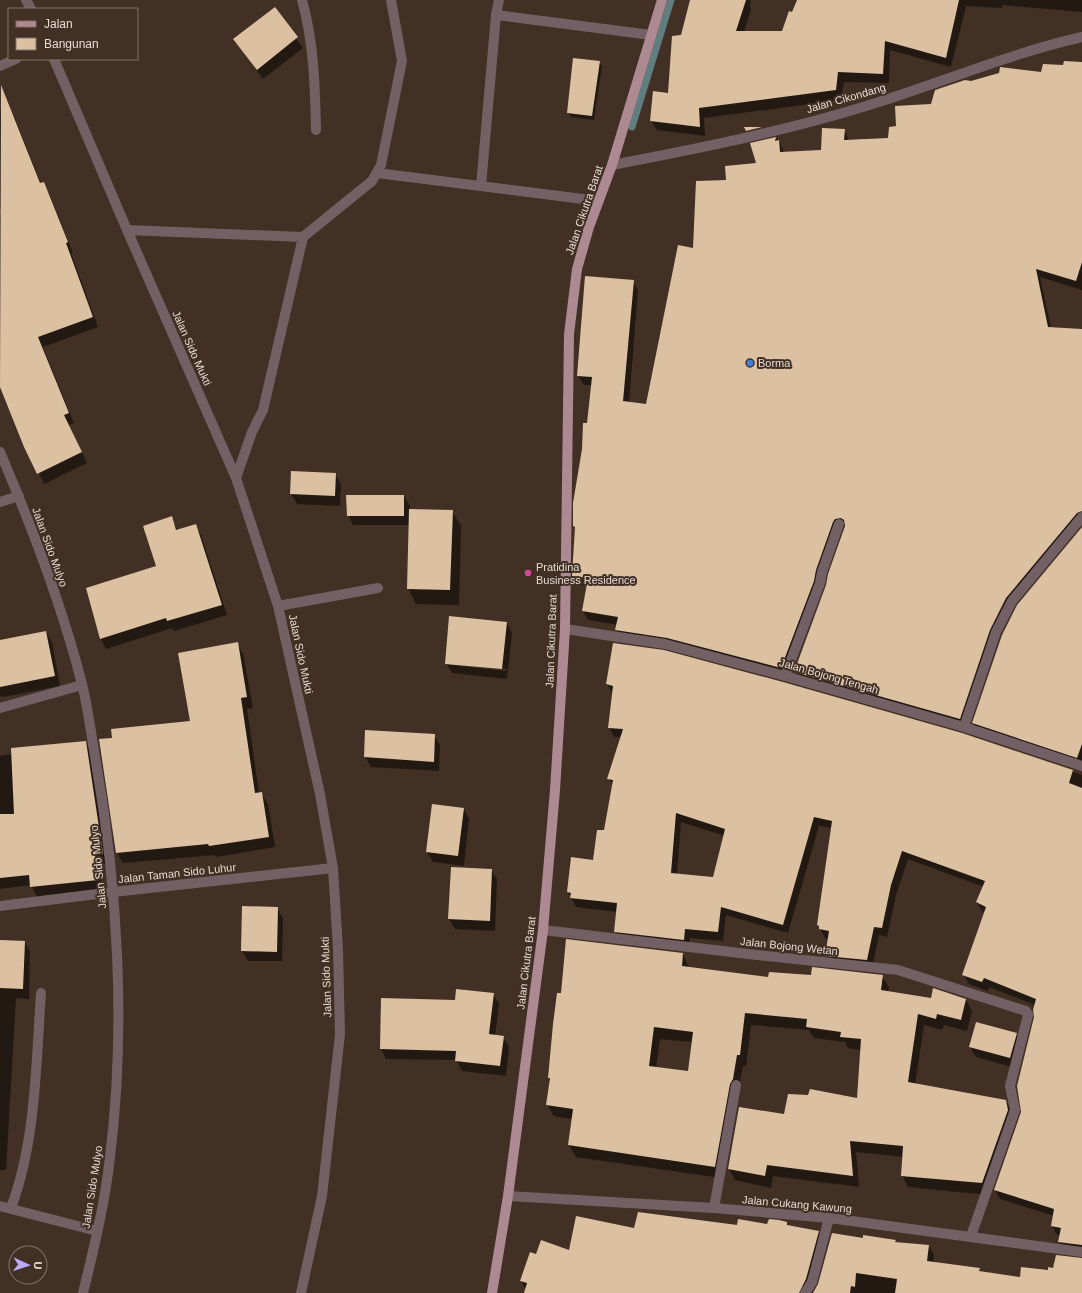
<svg xmlns="http://www.w3.org/2000/svg" width="1082" height="1293" font-family="Arial,sans-serif">
<style>
.shadow{fill:#0007;fill-rule:evenodd}
.lines{fill:none;stroke-linecap:round;stroke-linejoin:round}
.stream{stroke:#607d7f;stroke-width:7}
.building{fill:#dcc0a2;fill-rule:evenodd}
.minor{stroke:#726064;stroke-width:10}
.major{stroke:#ad8a92;stroke-width:10}
.shop-dot{fill:#3f7fe0;stroke:#413023;stroke-width:1.5}
.hotel-dot{fill:#d1479c;stroke:#413023;stroke-width:1.5}
.labels{text-anchor:middle;stroke-width:4;stroke-linejoin:round;paint-order:stroke}
.street-label{font-size:11px;fill:#e6dbd3;stroke:#413023}
.poi-label{font-size:11px;fill:#e6dbd3;stroke:#413023;text-anchor:start}
</style>
<rect width="100%" height="100%" fill="#413023"/>
<path class="shadow" d="M696 0H751L750 6 751 9 744 32H783L798 0H1082V12L1003 5 1002 8 966 6 951 67 890 50 889 83 844 82 841 100 704 118 705 136 657 130 651 121 669 94 682 36Z
M274 8 303 48 263 79 235 39Z
M599 62 602 66 594 120 571 117 568 113Z
M1082 63V290L1040 277 1051 328 1082 330V522L1011 607 995 639 965 728 800 681 795 672 827 585 846 527 840 528 786 677 622 639 617 630V625L588 620 583 611 587 586 579 585 573 576 576 530 574 526 592 385H584L578 376 633 281 638 290 629 403 646 405 694 249 727 181 757 163 775 138 779 141 784 152 822 151 844 130 849 140 889 139 897 127 971 82 1042 73Z
M8 106 14 116 41 184 43 183 49 193 73 253H71L98 327 43 347 74 423 69 425 87 463 44 484 0 386V215L3 214 0 206V110Z
M335 474 341 484 340 506 297 504 291 494Z
M404 496 410 506V510L452 511 461 526 459 605 416 604 408 588 409 525H353L348 515Z
M171 518 178 531 195 525 201 535 227 615 174 631 172 628 106 649 101 639 87 589 157 567Z
M1082 529V766L979 732 973 723Z
M507 623 512 633 507 679 452 673 446 663ZM451 663 507 669V671L451 665Z
M46 632 52 642 60 686 3 697 0 696V641Z
M237 643 243 654 253 708 247 709 259 793H261L268 804 275 847 216 857 215 855 123 863 116 852 113 739 191 722Z
M607 684 962 734 1082 775V1254L1064 1251 1059 1242 1060 1235H1057L1052 1226 1054 1216 1000 1199 995 1190 1022 1112 1035 1017V1005L989 987 988 991 969 984 964 975 985 913 982 911 977 902 984 887 908 859 896 895 887 937 879 935 872 969 831 965 826 955 828 939 825 938 818 925 832 828 819 826 788 933 726 915 723 941 690 938 689 949 621 941 615 932 617 912 576 907 568 892 594 861 605 832 613 786 609 778 621 737H614L609 727 613 694ZM681 822 725 836 713 878 677 874Z
M366 731 434 735 440 745 439 771 371 767 365 757Z
M85 742 91 752 108 864H100L103 890 37 897 31 885 0 889V756Z
M464 809 469 819 464 866 433 862 427 852Z
M491 870 497 879 495 931 455 929 449 919Z
M243 907 277 908 283 918 282 961H248L242 951Z
M0 941 25 942 30 951 29 999 16 998 6 1170H0Z
M683 954 689 968 769 978 882 976 889 987 888 992 931 999 966 1000 972 1011 967 1031 944 1025 942 1030 924 1025 915 1085 1006 1101 1013 1113 989 1195 908 1187 902 1175 903 1157 856 1152 859 1187 773 1176 771 1188 735 1180 729 1169 785 1115 858 1099 861 1050 848 1048 845 1042 814 1038 809 1030 751 1025 746 1066H743L721 1178 576 1157 569 1145 573 1119 554 1116 547 1105 558 994ZM660 1039 692 1042 689 1072 656 1068Z
M493 994 499 1004 495 1036 503 1037 509 1047 506 1076 462 1071 456 1060 386 1059 381 1049 455 1001Z
M1016 1034 1022 1044 1016 1068 976 1057 970 1047Z
M787 1223 788 1226 817 1231 823 1240 807 1293H525L526 1290 521 1281 537 1256 570 1251 635 1230 768 1226Z
M864 1239 895 1240 897 1243 929 1246 934 1255 933 1263 979 1268 981 1273 1021 1278 1082 1259V1293H814Z"/>
<g class="lines">
<path class="stream" d="M632 127 671 0"/>
</g>
<path class="building" d="M690 0H746L736 31H782L789 11 792 12 797 0H959L946 58 885 41 883 74 838 72 836 90 699 108 700 127 650 121 653 91 668 93 672 36 681 35Z
M275 7 298 37 257 70 233 39Z
M573 58 600 61 592 116 567 113Z
M1064 61 1082 62V262L1076 281 1036 269 1048 327 1082 329V511L1077 513 1006 598 990 630 960 719 794 672 826 585 828 574 845 526 844 520 841 518 835 519 833 522 816 570 814 581 781 668 667 638 615 630 618 617 582 611 588 578 572 576 575 527 573 526V503L582 449 583 423H587L592 377 577 376 585 276 634 280 623 401 646 404 678 245 693 248 696 181 726 180 725 166 756 163 750 143 776 137 775 141 779 140 780 152 821 150 822 128 845 129 844 140 888 138 889 127 896 126 895 106 931 104 935 90 965 80 971 81 999 73 1000 67 1041 72 1043 64 1063 65Z
M1 85 40 183 44 182 68 242 66 243 93 317 38 337 69 413 64 415 82 452 37 474 24 447 0 387Z
M744 127H762L746 131Z
M291 471 336 473 335 496 290 494Z
M346 495H404V516H347Z
M409 509 453 510 450 590 407 589Z
M172 516 176 530 196 524 222 605 167 621 166 618 100 639 86 588 156 566 143 526Z
M1082 527V744L1077 758 972 723 1002 635 1017 605Z
M449 616 507 622 502 669 445 664Z
M46 631 55 676 0 687V640Z
M238 642 247 697 241 698 255 793 262 792 269 837 209 846 208 844 116 853 99 739 112 738 111 729 190 721 178 653Z
M613 643 664 650 783 682 962 733 1073 770 1069 783 1082 788V1245L1058 1242 1061 1228 1051 1226 1054 1209 994 1190 1021 1112 1017 1086 1034 1017 1033 1010 1036 999 984 978 982 982 962 975 986 907 976 902 985 881 902 851 891 885 882 928 874 927 867 960 825 956 829 931 819 929V926L817 925 832 821 814 817 783 925 721 907 718 932 685 929 684 940 614 932 617 903 570 898 571 893 567 892 571 857 593 860 597 830H604L613 780 607 779 623 729 608 728 613 686 606 684ZM676 813 725 829 713 877 671 873Z
M365 730 435 734 434 762 364 757Z
M86 741 103 854 95 855 98 880 30 887 29 875 0 878V814H14L11 748Z
M432 804 464 808 458 856 426 852Z
M451 867 492 869 490 921 448 919Z
M242 906 278 907 277 952 241 951Z
M566 939 683 953 682 966 768 977 769 972 811 975 812 967 883 975 881 990 931 998 933 988 966 999 961 1020 937 1014 936 1019 918 1014 908 1082 1006 1100 1008 1110 982 1183 901 1176 903 1146 850 1141 853 1176 767 1165 765 1176 728 1169 739 1107 784 1114 788 1094 808 1095 810 1089 857 1098 861 1039 840 1037 841 1032 806 1027 807 1019 745 1013 740 1055H737L733 1079 730 1084 715 1167 568 1145 573 1109 546 1105 550 1078H548L553 1024 557 993H561ZM654 1027 693 1032 688 1071 649 1066Z
M0 940 25 941 23 989 0 988Z
M456 989 494 993 489 1034 504 1036 500 1066 455 1061 456 1051 380 1049 381 998 455 1000Z
M976 1022 1017 1033 1010 1058 969 1047Z
M638 1212 737 1225 738 1219 767 1224 769 1219 779 1220 787 1222V1225L819 1231 806 1279 799 1293H524L527 1283 520 1281 530 1252 536 1254 541 1240 569 1250 576 1216 634 1228Z
M832 1233 863 1238V1235L896 1240 895 1242 929 1245 927 1261 980 1268 979 1271 1020 1277 1021 1267 1048 1270V1267L1053 1268 1056 1255 1082 1258V1293H895L897 1279 856 1273 855 1287 851 1286 850 1293H813L818 1284Z"/>
<g class="lines">
<path class="minor" d="M26 0 31 9
M302 0C314 43 315 86 316 130
M496 15 651 35
M54 59 127 230 236 478 278 606 320 794 333 868 338 949 340 1034 322 1196 301 1293
M0 66 16 59
M612 165C696 149 781 132 863 107 936 85 1007 54 1082 37
M377 173 599 201
M481 186 496 15 499 0
M127 230 303 237
M0 452C32 527 62 605 82 684 88 708 91 733 95 757 118 885 126 1028 110 1157 105 1203 94 1248 83 1293
M236 478 252 432 263 410 303 237 372 181 381 165 402 61 391 0
M0 502 19 496
M278 606 378 588
M565 629 665 644 785 676 964 727 1082 766
M785 676 820 583 822 572 839 524
M0 708 82 685
M964 727 996 632 1012 601 1082 517
M0 906 113 892 333 868
M543 930 757 955 898 970 1026 1011 1028 1015 1010 1086 1015 1110 971 1236
M508 1196 714 1208 829 1218 1082 1252
M0 1206 97 1231
M11 1208C36 1141 36 1064 41 993
M714 1208 736 1085
M805 1293 812 1282 829 1218"/>
<path class="major" d="M492 1293 508 1196 543 930 555 790 565 629 569 334 577 269 589 227 612 165 662 0"/>
</g>
<circle class="shop-dot" cx="750" cy="363" r="4"/>
<circle class="hotel-dot" cx="528" cy="573" r="4"/>
<g class="labels">
<g class="street-label">
<text transform="translate(846 98) rotate(-16)" y="4">Jalan Cikondang</text>
<text transform="translate(584 210) rotate(-71)" y="4">Jalan Cikutra Barat</text>
<text transform="translate(192 348) rotate(66)" y="4">Jalan Sido Mukti</text>
<text transform="translate(50 547) rotate(70)" y="4">Jalan Sido Mulyo</text>
<text transform="translate(551 641) rotate(-88)" y="4">Jalan Cikutra Barat</text>
<text transform="translate(301 654) rotate(78)" y="4">Jalan Sido Mukti</text>
<text transform="translate(829 676) rotate(16)" y="4">Jalan Bojong Tengah</text>
<text transform="translate(98 867) rotate(-96)" y="4">Jalan Sido Mulyo</text>
<text transform="translate(177 873) rotate(-6)" y="4">Jalan Taman Sido Luhur</text>
<text transform="translate(789 946) rotate(6)" y="4">Jalan Bojong Wetan</text>
<text transform="translate(526 963) rotate(-83)" y="4">Jalan Cikutra Barat</text>
<text transform="translate(326 977) rotate(-92)" y="4">Jalan Sido Mukti</text>
<text transform="translate(92 1187) rotate(-81)" y="4">Jalan Sido Mulyo</text>
<text transform="translate(797 1204) rotate(5)" y="4">Jalan Cukang Kawung</text>
</g>
<g class="poi-label">
<text x="758" y="367">Borma</text>
<text x="536" y="571">Pratidina<tspan x="536" dy="13">Business Residence</tspan></text>
</g>
</g>
<rect x="8" y="8" width="130" height="52" fill="#413023" stroke="#837469"/>
<rect x="16" y="21" width="20" height="6" fill="#ad8a92" stroke="#837469"/>
<text x="44" y="28" font-size="12" fill="#e6dbd3">Jalan</text>
<rect x="16" y="38" width="20" height="12" fill="#dcc0a2" stroke="#837469"/>
<text x="44" y="48" font-size="12" fill="#e6dbd3">Bangunan</text>
<g transform="translate(28 1265) rotate(93)"><circle r="19" fill="#413023" stroke="#837469"/>
<path d="M0-3L7 15L0 10L-7 15Z" fill="#baaaf7"/>
<text y="-6" font-size="11" font-weight="bold" text-anchor="middle" fill="#e6dbd3">U</text>
</g>
</svg>
